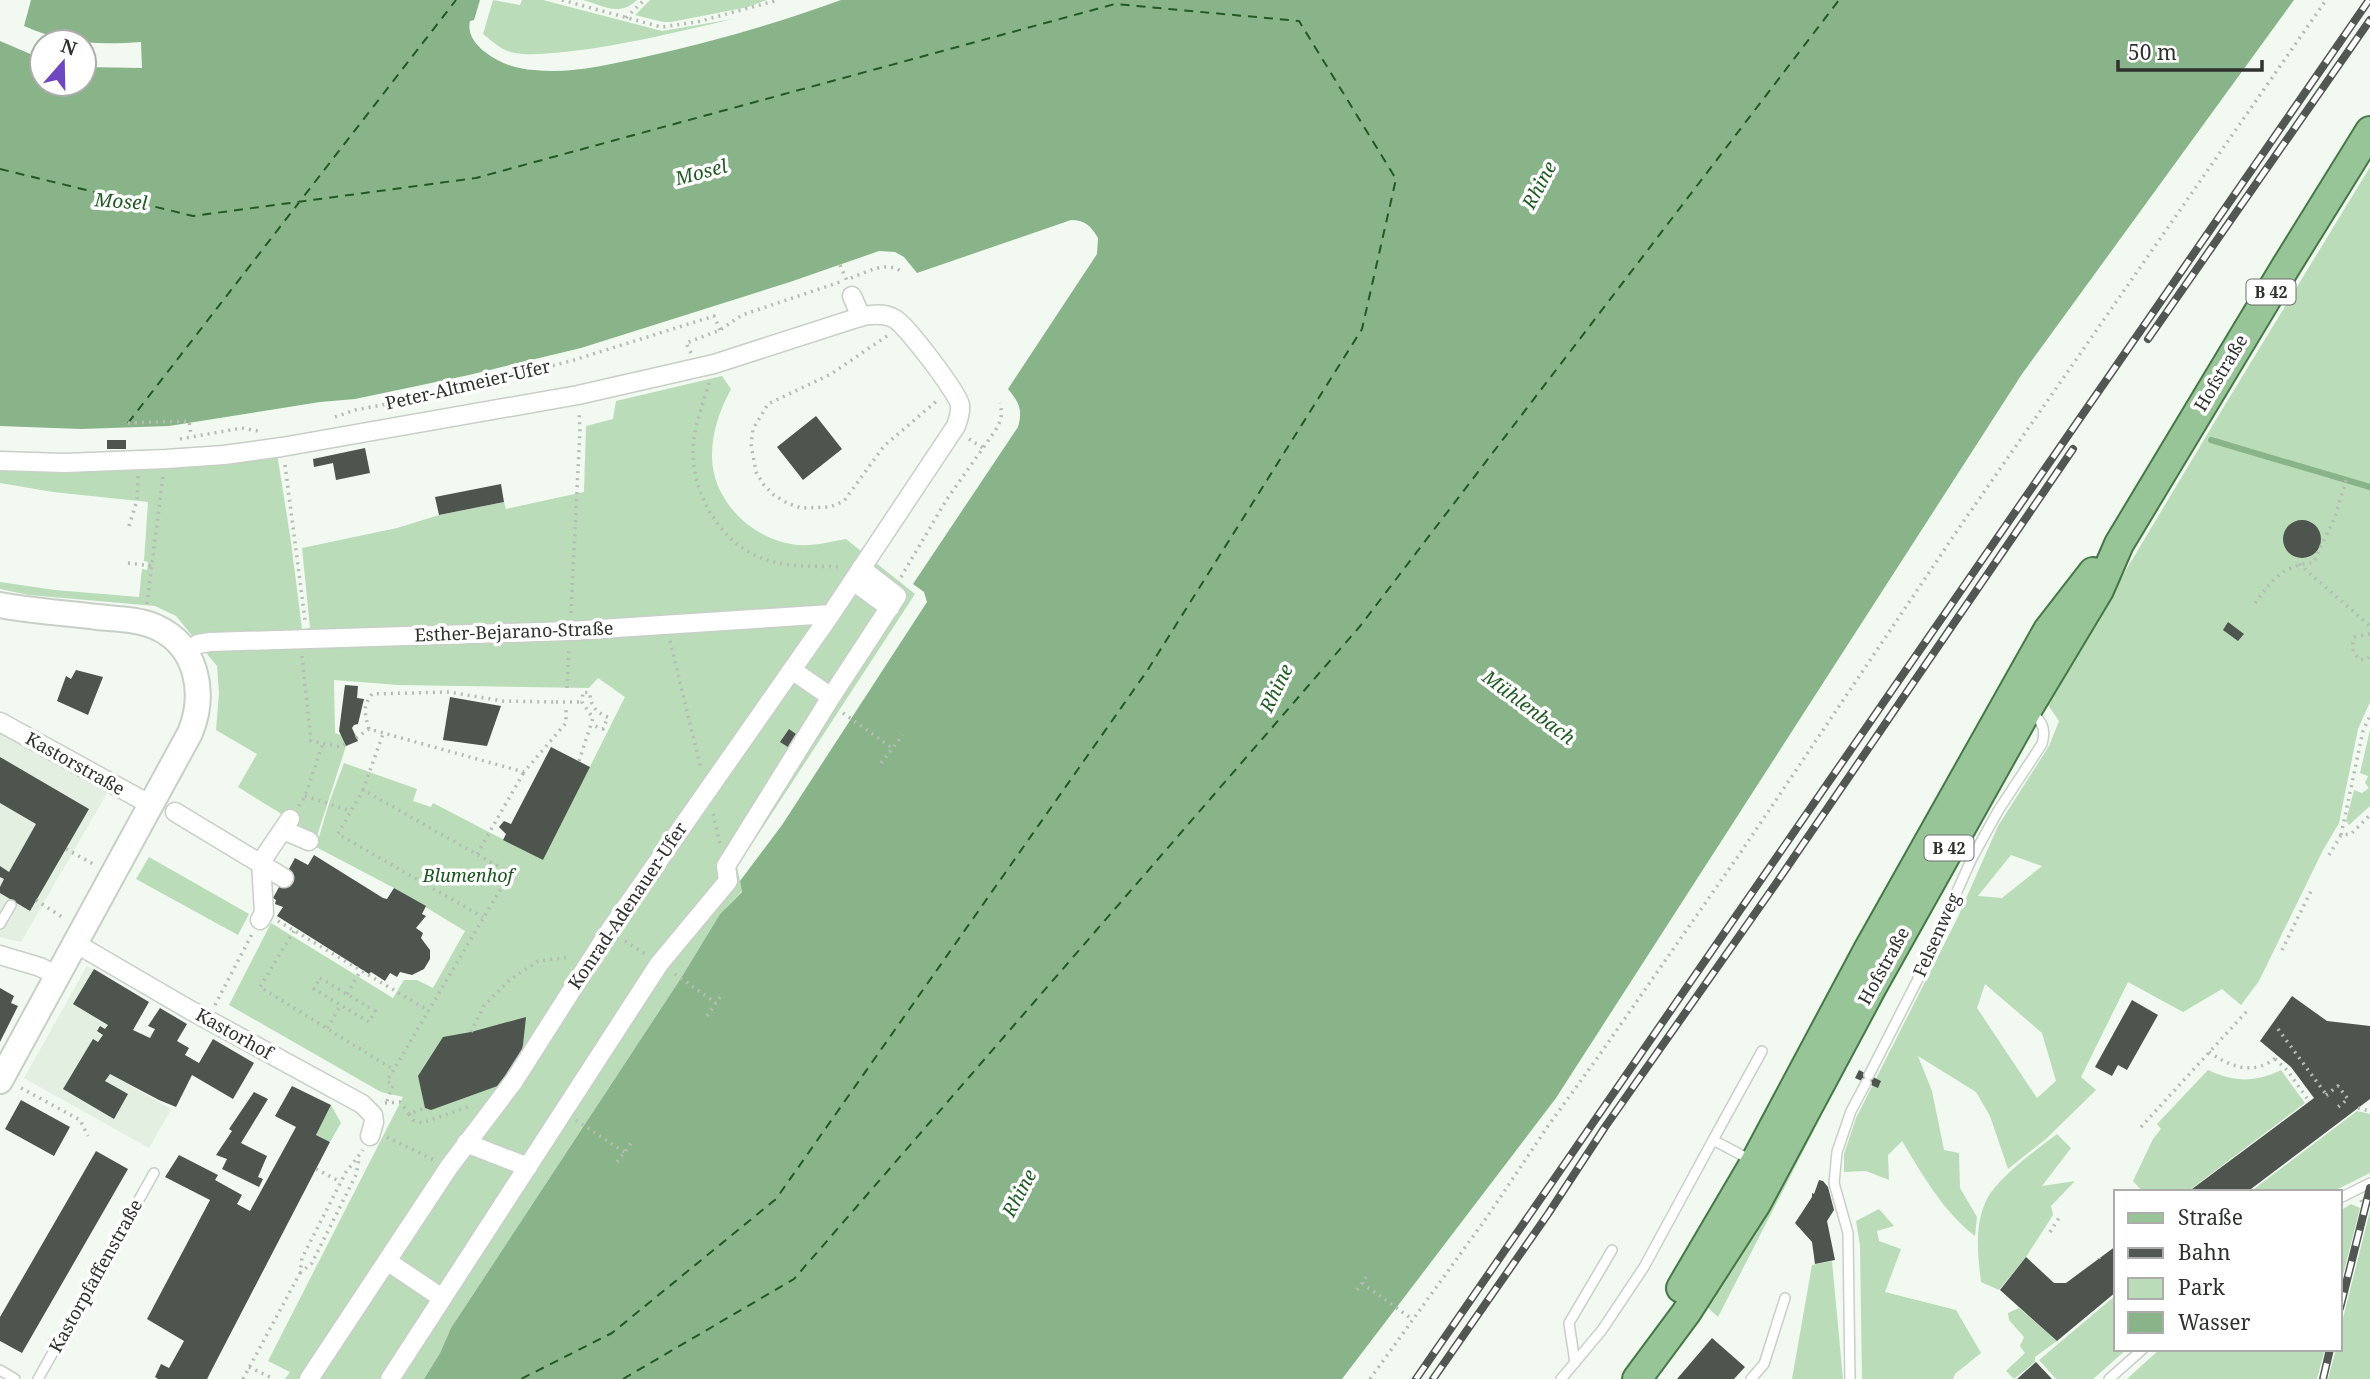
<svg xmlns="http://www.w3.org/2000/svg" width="2370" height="1379" font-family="'Noto Serif',serif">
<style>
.built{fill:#e2efe1}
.green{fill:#badcb9;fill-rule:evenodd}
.water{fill:#89b388}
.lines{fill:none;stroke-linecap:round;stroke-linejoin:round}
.stream{stroke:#89b388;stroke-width:6}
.ferry{stroke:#215b24;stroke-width:2;stroke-dasharray:9 7;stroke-linecap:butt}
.building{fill:#4e544e}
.lane-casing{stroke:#c7cfc7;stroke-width:12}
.street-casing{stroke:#c7cfc7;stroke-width:21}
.secondary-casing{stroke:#c7cfc7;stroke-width:28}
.primary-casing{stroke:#467847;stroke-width:32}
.path{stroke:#b5bcb5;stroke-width:3.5;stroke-dasharray:2 5;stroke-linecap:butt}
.lane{stroke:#fff;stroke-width:9}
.street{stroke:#fff;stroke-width:18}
.secondary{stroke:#fff;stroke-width:24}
.primary{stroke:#97c598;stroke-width:28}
.rail-casing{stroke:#535753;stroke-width:8}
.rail{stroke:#fff;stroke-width:5;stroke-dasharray:16;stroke-linecap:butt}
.path-bridge{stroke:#b5bcb5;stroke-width:3.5;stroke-dasharray:2 5;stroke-linecap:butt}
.labels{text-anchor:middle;stroke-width:7;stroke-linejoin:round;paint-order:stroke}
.shield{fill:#fff;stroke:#6d706d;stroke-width:2}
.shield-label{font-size:16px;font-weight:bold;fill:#2f322e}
.street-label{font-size:18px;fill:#2f322e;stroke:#fff}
.park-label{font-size:18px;font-style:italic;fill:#1a551e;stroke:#fff}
.water-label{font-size:19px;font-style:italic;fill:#215b24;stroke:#fff}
</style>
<rect width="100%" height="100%" fill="#f1f9f1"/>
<path class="built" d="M0 728 105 786 107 793 21 942 0 937Z
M87 966 149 1002 108 1073 171 1109 149 1148 24 1078Z"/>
<path class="green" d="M493 0 520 5 522 0H543L662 31 733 19C677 32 621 46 564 52 548 53 531 56 515 53 502 51 493 42 483 34Z
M583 0H637C619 17 605 6 583 0Z
M650 0H767L748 7 671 22H663L635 15Z
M2370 167V702L2358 729 2339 823 2322 852 2259 981 2241 1005 2222 989 2183 1012 2128 982 2081 1077 2096 1090 2047 1138 2008 1169 1990 1116 1976 1092 1918 1056 1932 1091 1944 1150 1959 1153 1960 1188 1977 1217 1975 1236C1943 1211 1923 1176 1902 1141L1888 1155 1889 1180 1866 1171 1844 1172V1154L1856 1118 1957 919 1998 826 2049 746 2059 721 2048 705 2054 690 2223 408ZM2011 855 2042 866 2002 898 1978 896ZM1985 984 2042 1033 2056 1081 2037 1098 1977 1008Z
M722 376 731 389C720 410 712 431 712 456 712 502 754 541 798 545 815 546 830 542 846 539L915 594 737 867 742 891 720 914 681 978 451 1328 440 1353 424 1379H285L290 1372 268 1361 403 1097 381 1092 229 1005 271 923 393 998 404 980H417L433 988 465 931 394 888 316 847 329 803 344 763 417 789 413 801 431 807 433 803 543 860 625 697 598 678 589 688 398 685 334 680 335 733 341 735 346 746 317 836 238 787 257 754 216 730 219 693 217 666 176 616 155 606 29 595 0 589V582L55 590 139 597 142 569 147 570 148 562 144 561 148 502 53 492 0 483V466L277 453 291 542 302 629 310 628 302 548 397 528 439 515 504 502 506 509 584 492 586 426 613 419 616 401Z
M2370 730V806L2349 825 2346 821 2354 790 2362 793 2369 788 2365 783 2368 776 2360 773Z
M149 857 249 914 238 935 136 879Z
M2208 1070C2234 1082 2255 1083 2281 1070L2305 1103 2187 1192H2143L2133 1181 2153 1139 2161 1129 2157 1124Z
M331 1105 341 1123 330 1142 316 1135Z
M2357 1111 2370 1114V1173L2332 1192H2250Z
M1812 1129 1814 1130 1718 1317 1705 1305Z
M2057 1134 2071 1148 2042 1186 2075 1181 2051 1206 2053 1215 2026 1257 1999 1290 1981 1282C1978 1257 1974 1226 1986 1201 1997 1178 2036 1150 2057 1134Z
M2351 1204 2360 1208 2340 1287V1211Z
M1879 1209 1894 1226 1877 1231 1879 1241 1901 1249 1885 1292 1956 1310 1981 1353 1955 1374 1953 1379H1862L1860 1245 1856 1221Z
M2370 1211V1379H2328L2336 1349H2340V1330Z
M1832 1261 1843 1379H1792L1812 1265Z
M2116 1295V1349H2127L2093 1379H2056L2039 1360Z
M2019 1308 2057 1341 2035 1357V1362L2014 1379 2006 1371 2025 1353 2020 1346 2024 1337 2009 1320 2008 1313Z
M2160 1349H2325L2317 1379H2127Z"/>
<path class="water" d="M31 0H480L474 20 470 21C467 34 475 44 485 52 499 63 516 69 534 70 571 74 605 65 640 58 709 43 775 24 841 0H2294L2022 374 1556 1098 1342 1379H424L440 1353 451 1328 681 978 720 914 742 892 740 881 782 825 927 602 924 592 913 584 1018 427C1023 410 1019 402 1008 389L1097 254 1098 238C1091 226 1085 220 1071 220L917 273 904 257 895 252 879 251 790 282 581 348 469 375 355 399 320 402 169 426 81 429 0 426V41L42 59V84H84V67L142 68 141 42C98 45 64 44 24 26Z"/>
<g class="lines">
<path class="stream" d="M2211 440 2370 487"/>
<path class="ferry" d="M0 169 193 216 476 178 1115 4 1299 21 1396 179 1362 329 1147 671 776 1199 612 1333 521 1379
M128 423 456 0
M623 1379 794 1279 1361 625 1839 0"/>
</g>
<path class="building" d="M816 416 842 449 803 480 777 447Z
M107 440H126V449H107Z
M365 448 370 473 336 480 333 463 314 467 313 459Z
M501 484 504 502 439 515 435 497Z
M2283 539a19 19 0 1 1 38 0a19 19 0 1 1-38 0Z
M2228 622 2244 634 2238 641 2223 630Z
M76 670 103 677 88 715 57 701 66 676 71 679Z
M345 685 358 686 357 698 364 699 358 724 354 725 352 728 358 741 346 746 339 731Z
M450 697 501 706 487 746 443 740Z
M789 729 796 734 788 747 780 742Z
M551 747 590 767 543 860 503 840 506 834 499 827 504 821 511 824Z
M0 757 89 809 30 911 0 893V887L4 879 0 877V866L9 872 36 824 0 803Z
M314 855 383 898 387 899 394 888 426 906 422 914 426 916 416 928 423 933 421 938 430 950V959L424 969 412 975 400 972 397 977 390 973 385 981 371 972 369 974 277 916 283 907 275 904 276 900 273 898 295 858 308 865Z
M94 969 149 1002 133 1030 150 1038 155 1029 148 1026 160 1008 187 1024 177 1041 189 1048 185 1055 199 1063 213 1039 254 1063 233 1099 192 1075 176 1107 159 1100 110 1074 105 1081 128 1094 114 1119 63 1089 93 1039 98 1042 103 1035 97 1031 100 1026 105 1029 108 1025 73 1004Z
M0 988 14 996 11 1003 18 1006 0 1042Z
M2292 996 2327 1021 2370 1026V1099L2247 1192H2188L2314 1098 2291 1067 2260 1041Z
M2132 1000 2158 1015 2127 1070 2118 1065 2112 1076 2095 1067Z
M526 1017 523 1045 514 1080 431 1110 425 1108 418 1076 443 1037 471 1032Z
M1859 1070 1881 1081 1878 1088 1855 1078Z
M292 1086 331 1105 316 1135 330 1142 207 1379H158L155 1377 161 1364 169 1368 184 1341 147 1319 210 1200 165 1177 179 1155 218 1175 215 1180 242 1195 237 1204 250 1211 296 1127 275 1116Z
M254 1092 268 1099 241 1143 267 1156 258 1177 263 1179 259 1187 222 1169 227 1159 216 1155 232 1131 229 1129Z
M21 1100 70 1127 54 1156 5 1129Z
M96 1151 128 1169 22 1353 0 1341V1317Z
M1819 1180 1823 1181 1828 1187 1834 1210 1827 1221 1835 1260 1815 1264 1812 1242 1795 1223 1812 1197V1193L1814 1194Z
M2116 1246V1292L2057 1341 2000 1290 2026 1257 2054 1283H2066Z
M1712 1338 1745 1367 1734 1379H1677Z
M2036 1362 2052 1379H2017Z"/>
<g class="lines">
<g class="lane-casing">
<path id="lane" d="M0 924 11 905
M1869 1075 1917 981 1972 858 1998 811 2042 744C2046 730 2043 721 2031 713
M1713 1140 1762 1051
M2340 1198 2370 1183
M1575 1363 1569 1323 1612 1250
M0 1370 15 1379
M38 1379 154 1173
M1561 1379 1602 1330 1644 1267 1713 1140 1751 1160
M1751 1379 1764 1364 1785 1298
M1850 1379 1848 1233 1834 1183 1837 1152 1851 1111 1866 1083
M2109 1379 2143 1349"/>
</g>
<g class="street-casing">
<path id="street" d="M852 296 861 317
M0 461 65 463 166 459 224 455 282 447 578 395 714 364 863 316C874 314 885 313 895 319 906 325 958 393 960 405 961 413 958 419 956 426L831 614 610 930 514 1081 449 1167 309 1379
M853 581 890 608
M193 647 198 644 210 642 570 631 831 614
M792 670 831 697
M0 722 151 805
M175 812 284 878
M283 830 309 841
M260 920 264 913 261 862 290 819
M75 943 190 1010 362 1104 373 1115 374 1122 370 1136
M0 955 40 967 57 976
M466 1143 528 1167
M387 1261 442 1298
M390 1379 659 964 728 881 726 866 831 697 897 596 861 568"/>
</g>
<g class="secondary-casing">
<path id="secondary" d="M0 605C32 611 65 613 97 617 116 619 138 619 156 627 198 646 206 694 190 733L0 1081"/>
</g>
<g class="primary-casing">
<path id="primary" d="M1681 1288 1755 1162 1868 950 2048 630 2093 572
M1637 1379 1686 1313 1756 1204 1872 987 2027 710 2099 590 2119 544 2285 268 2370 131"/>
</g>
<path class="path" d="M562 0 661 27 697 22 778 0
M626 18 644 0
M840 265 847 281
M851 278C867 272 885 261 901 271
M887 336 831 374 768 404 753 429 751 444 756 472 764 485 774 495 787 503 801 508 830 507 844 501 884 446 939 399
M691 353 686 343 720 330 742 315 840 282
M709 383C703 404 693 429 693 451 693 503 729 556 783 564 802 567 822 566 842 567
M335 417 355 410 462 390 574 360 714 316 720 330
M128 423 189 421 191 435
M180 439 242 428 258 431
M969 439 983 448
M285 465 305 620
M129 526 137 500 138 476
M128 563 152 566
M2299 564 2370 626
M901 577 947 499 995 431C1001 421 1003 415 1000 403
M2255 603C2270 582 2284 564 2313 563L2335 517 2346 480
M147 604 163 476
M571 613 580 430 579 411
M2370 634 2355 637C2350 647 2353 653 2360 660L2367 659 2370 656
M670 641 701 769
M302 656 311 741 341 747 345 744
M567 688 569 649
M843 713 892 748
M369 729C365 714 362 707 372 694L449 692 503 701 556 702
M356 738 369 729 524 772 566 723V706
M579 761 593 718 582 702 583 692 590 693C590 705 596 713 608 717L603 729 592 725
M881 763 903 735
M363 790 383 734
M305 796 351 811
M299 806 305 796 323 743
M713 814 720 844
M2341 835 2363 731 2370 716
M66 849 95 865
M477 854 524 772
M2329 855 2341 835 2351 834 2370 815
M36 900 65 919
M278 921 429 1011
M294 931 260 987 394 1070
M625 941 645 954
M2282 950 2312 889
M675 974 716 1003
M320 978 375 1011 369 1022 314 989Z
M347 994 360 972
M215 1005 252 934
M707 1016 722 994
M327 1028 341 1005
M2278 1029 2328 1097
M471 1032 484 1006 508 981 538 961 571 957
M2209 1052C2232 1068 2255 1076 2278 1056
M2275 1059 2287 1070 2309 1101
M21 1088 80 1120 88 1136
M2326 1095 2338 1086 2348 1099 2338 1107
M387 1101 393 1085 387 1081 510 873 363 790 338 834 483 917
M385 1103 400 1102 409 1114 425 1108
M2358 1108 2370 1111
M409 1114 413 1120 422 1123 471 1106
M576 1120 624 1152
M2141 1127 2247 1011
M387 1137 434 1160
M617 1162 632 1142
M316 1169 341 1182
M2361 1200 2364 1206 2370 1208
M2050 1232 2059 1218
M2099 1258V1259
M300 1273 312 1263 356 1175 359 1159
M1362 1283 1412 1319
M1357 1290 1369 1273
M249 1367 274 1379
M243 1379 300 1273 302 1258 346 1172 363 1150
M1370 1379 1487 1217 1548 1126 1598 1057 1743 849 1959 528 2326 0"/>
<use href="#lane" class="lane"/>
<use href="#street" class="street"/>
<use href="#secondary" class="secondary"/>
<use href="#primary" class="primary"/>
<g class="rail-casing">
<path id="rail" d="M2148 339 2370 20
M2340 1308 2370 1188
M1416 1379 2369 0
M1433 1379 1548 1214 1605 1127 1775 885 2073 449
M2323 1379 2330 1349"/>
</g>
<use href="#rail" class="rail"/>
<path class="path-bridge" d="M556 702H582"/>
</g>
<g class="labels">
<g class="shield">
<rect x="2246.5" y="279.5" width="49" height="25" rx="5"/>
<rect x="1924.5" y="835.5" width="49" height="25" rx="5"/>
</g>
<g class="shield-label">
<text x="2271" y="298">B 42</text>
<text x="1949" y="854">B 42</text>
</g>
<g class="street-label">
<text transform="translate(2221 373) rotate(-59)" y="6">Hofstraße</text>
<text transform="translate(468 385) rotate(-13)" y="6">Peter-Altmeier-Ufer</text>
<text transform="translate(514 632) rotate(-2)" y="6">Esther-Bejarano-Straße</text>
<text transform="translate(75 764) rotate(29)" y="6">Kastorstraße</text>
<text transform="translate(628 906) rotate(-56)" y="6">Konrad-Adenauer-Ufer</text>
<text transform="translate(1937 935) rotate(-66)" y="6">Felsenweg</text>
<text transform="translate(1884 966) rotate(-61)" y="6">Hofstraße</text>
<text transform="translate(234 1034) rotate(29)" y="6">Kastorhof</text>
<text transform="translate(96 1276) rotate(-61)" y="6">Kastorpfaffenstraße</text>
</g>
<g class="park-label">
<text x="468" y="882">Blumenhof</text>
</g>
<g class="water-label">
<text transform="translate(701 172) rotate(-15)" y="7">Mosel</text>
<text transform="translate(1539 185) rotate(-62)" y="7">Rhine</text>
<text transform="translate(121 201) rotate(4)" y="7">Mosel</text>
<text transform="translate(1276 688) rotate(-64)" y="7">Rhine</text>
<text transform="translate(1529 707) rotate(37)" y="7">Mühlenbach</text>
<text transform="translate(1019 1193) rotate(-62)" y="7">Rhine</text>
</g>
</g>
<rect x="2114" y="1190" width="228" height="161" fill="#ffffff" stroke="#acadab" stroke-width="2"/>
<rect x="2128" y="1213" width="35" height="10" fill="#97c598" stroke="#acadab" stroke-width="2"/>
<text x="2178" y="1225" font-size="21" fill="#2f322e">Straße</text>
<rect x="2128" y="1248" width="35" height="10" fill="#535753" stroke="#acadab" stroke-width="2"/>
<text x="2178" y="1260" font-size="21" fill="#2f322e">Bahn</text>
<rect x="2128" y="1278" width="35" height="21" fill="#badcb9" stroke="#acadab" stroke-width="2"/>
<text x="2178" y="1295" font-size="21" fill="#2f322e">Park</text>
<rect x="2128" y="1312" width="35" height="21" fill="#89b388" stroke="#acadab" stroke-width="2"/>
<text x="2178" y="1330" font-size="21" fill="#2f322e">Wasser</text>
<g transform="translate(63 63) rotate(20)"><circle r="33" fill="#ffffff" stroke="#acadab" stroke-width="2"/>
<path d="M0-5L12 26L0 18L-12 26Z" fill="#6f47c0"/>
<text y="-10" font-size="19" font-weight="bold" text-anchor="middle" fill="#2f322e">N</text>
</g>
<path d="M2118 60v10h144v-10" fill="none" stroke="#2f322e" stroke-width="3.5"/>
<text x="2128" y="60" font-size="21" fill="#2f322e" stroke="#ffffff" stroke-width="5" paint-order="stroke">50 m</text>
</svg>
